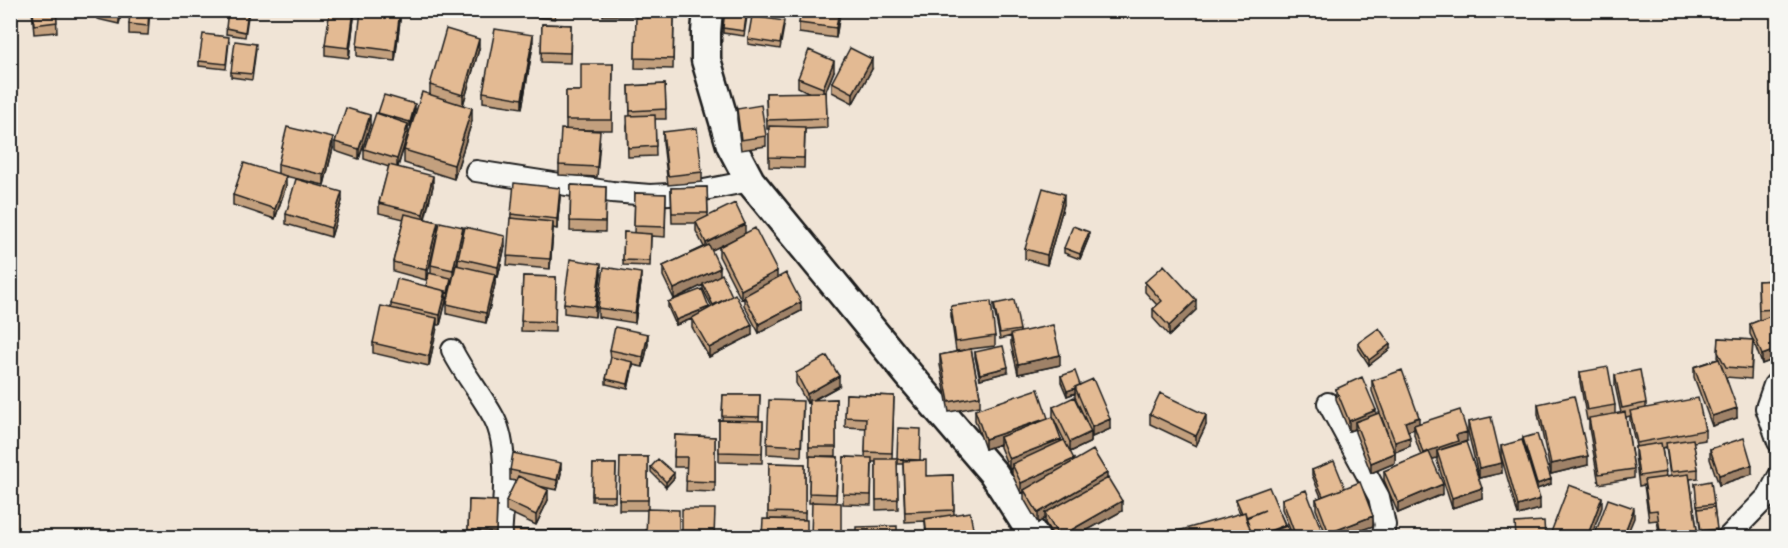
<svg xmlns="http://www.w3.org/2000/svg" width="1788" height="548" font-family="Mynerve,sans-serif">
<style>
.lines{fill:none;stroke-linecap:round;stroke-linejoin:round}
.minor-casing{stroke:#1c1c1c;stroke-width:24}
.secondary-casing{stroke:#1c1c1c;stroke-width:33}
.minor{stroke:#f6f6f2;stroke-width:20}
.secondary{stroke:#f6f6f2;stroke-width:28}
.wall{fill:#c3a07e;stroke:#1c1c1c;stroke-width:1.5;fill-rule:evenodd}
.shaded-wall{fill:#9f8267;stroke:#1c1c1c;stroke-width:1.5}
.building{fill:#e3ba93;stroke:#1c1c1c;stroke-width:1.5}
</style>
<rect width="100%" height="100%" fill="#f0e4d6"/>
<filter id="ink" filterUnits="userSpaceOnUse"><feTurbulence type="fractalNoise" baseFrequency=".0167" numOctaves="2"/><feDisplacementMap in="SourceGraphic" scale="12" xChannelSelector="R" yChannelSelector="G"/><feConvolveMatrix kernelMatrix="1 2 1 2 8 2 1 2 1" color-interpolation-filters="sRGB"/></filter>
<g filter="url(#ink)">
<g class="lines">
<g class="minor-casing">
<path id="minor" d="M476 171 612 192 650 195 689 193 750 181
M452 350C464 374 481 394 494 418 510 448 503 504 501 538
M1778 381 1774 385 1766 408 1778 442
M1328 403 1379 497 1385 525 1382 538
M1727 538 1768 496 1778 477"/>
</g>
<g class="secondary-casing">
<path id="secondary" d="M708 10 706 32V60L731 145 750 181 909 375 994 474 1035 538"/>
</g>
<use href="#minor" class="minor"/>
<use href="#secondary" class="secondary"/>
</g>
<path class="wall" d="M32 10H56L57 32 34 34Z
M97 10H122L119 24 97 19Z
M150 10 148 35 129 34V24Z
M228 10H249L245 37 226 34Z
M301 10H325V13Z
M355 10 349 58 325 55V45Z
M522 10H556L555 19 522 16Z
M603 10H651V17H674L673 69 635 68 636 16H603Z
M748 10 744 36 723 33V28Z
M761 10H795L794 18 761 13Z
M840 10 836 38 799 33V23Z
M400 20 395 61 357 56V46Z
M542 24 571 25 570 63 541 62Z
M784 26 780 49 748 44V39Z
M229 42 226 69 199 66V61Z
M533 45 522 108 483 102V92Z
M256 49 252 80 231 77V72Z
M479 49 463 105 472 121 454 179 404 163V150L430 94V85Z
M613 64 612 130H574L600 141 597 177 559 175V165L566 129V91H581Z
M872 69 853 103 832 92V82Z
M834 71 825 92H826L827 128 805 129 804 168 769 167V129H767L766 93H810L798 87V78Z
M665 84 666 119H655L656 156 628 157 627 126 630 116 629 86Z
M415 109 410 127H408V133L398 167 433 186 425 219 438 222 426 280 393 271V262L404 219 379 213V203L389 167 364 159V149L378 113Z
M737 109 766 136V146L741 150 737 119Z
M370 125 359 159 335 151V142Z
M663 132 702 172V182L668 185 663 142Z
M333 148 324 185 281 175 286 186 275 219 233 205V195L278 174V164Z
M571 185 606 187 605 232 570 231Z
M707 187 708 216 745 233 801 311 759 333 744 305V298L741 299 719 256V247L729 241 711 250 720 276 752 335 709 357 692 327V319L676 325 668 307V302L709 308 712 307 703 289V285L674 299 663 276V266L704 247 696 231V223H672L671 188Z
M635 193 666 194 665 237 651 236 650 266 623 265 624 232 634 233Z
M560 197 557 229 553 228 550 269 507 265 511 214Z
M342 201 331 237 286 224V214Z
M1064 204 1047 265 1025 259V249Z
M463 237 457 265H458V258L505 246 498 277 495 276V284L486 323 447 314V304L452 280H451L448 298 446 297V301L440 325H437L429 366 373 353V343L391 308V304L426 286 431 273V265Z
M1089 237 1080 259 1064 253V248Z
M601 274 595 317 564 313V303Z
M523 276 556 277 555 332 521 331Z
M1778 280V358L1762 364 1753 340 1751 379 1726 377 1737 418 1712 426 1694 377V367L1718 359 1719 338 1753 340 1750 334V324L1761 320H1759L1758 281Z
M1145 282 1196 310 1169 336 1153 318V309L1157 305 1145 292Z
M641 283 635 323 598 317V308Z
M994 304 1020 330V332L1060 365 1018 374 1011 344V336L1000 339 994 309Z
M951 306 995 336V346L971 349 980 396V406L949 412 940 365V355L964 350 956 351 951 316Z
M1358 343 1390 349 1369 365 1358 348Z
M648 344 643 367 633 365 628 389 606 384V379L611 360 610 350Z
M975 352 1008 372 980 379 975 357Z
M1580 372 1615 405V414L1621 413 1615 385V375L1646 403V408L1705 430V440L1693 442 1698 469V478L1690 479 1698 537H1660L1657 520 1649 521 1644 485 1639 486 1635 456V447L1636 446 1630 421V416L1626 417 1634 469V478L1599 484 1589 428V420H1587L1580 382ZM1666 447 1670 476 1666 477 1662 448Z
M796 373 839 386 814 400 836 399V456H821L838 457 836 503H809L810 456H809V402L807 403 796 383Z
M1061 376 1080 385 1110 429 1092 437 1091 434V442L1070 452 1074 461 1107 478 1122 511 1075 537H1054L1045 523V518L1038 523 1024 499V492L1021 493 1012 474V468L1009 469 1000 447V444L985 449 975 420V410L1048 419 1061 441 1064 440 1053 417V407L1086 421 1075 397V393L1067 396 1061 382Z
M1372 381 1419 423 1467 441 1458 444 1482 498 1452 508 1437 461V458L1432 459 1443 494 1398 513 1384 480V471L1421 456 1414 435V429L1408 431 1410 446 1395 452V463L1371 473 1355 432V429L1349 431 1336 399V389L1376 414 1392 446 1372 391Z
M846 394 894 396 892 459 920 460 926 476 953 475 954 515 974 537H926L925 521 905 522 903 464H897L898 509 876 510V462H872L871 505 843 504 844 457 865 458 866 428 845 427Z
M723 395H760L759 421H763L762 463 719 462V420H722Z
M1538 404 1588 465 1551 474 1538 414Z
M803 411 801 456 767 454V444Z
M1150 414 1206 425 1196 446 1150 424Z
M1468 422 1502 473 1479 478 1468 432Z
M675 435 715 437V492L686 491 687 467H674Z
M1523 438 1551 484 1537 489 1540 509 1518 515 1501 456V446L1523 442Z
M1710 449 1752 474 1719 485 1710 459Z
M620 457H648V509L647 510H619Z
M769 463 805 464V520L768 519Z
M593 464H616L615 502 592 501Z
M651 467 674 478 666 487 651 472Z
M510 470 561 473 557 490 538 486 548 500 536 525 506 511V501L516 481 510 480Z
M1312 470 1345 488 1373 526 1342 537H1327L1316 509V499L1321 497 1312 475Z
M1695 484 1714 504 1717 534 1701 536Z
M1236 499 1277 507 1291 537 1240 513 1236 505Z
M1282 499 1321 535 1322 537H1293L1282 509Z
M469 500 497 501 496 537H468Z"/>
<path class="shaded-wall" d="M120 10H122L119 24V14Z
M354 10H355L349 58V48Z
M400 10V20L395 61V51Z
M839 10H840V14L836 38V28Z
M533 35V45L522 108V99Z
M479 39V49L463 105V95Z
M872 59V69L853 103V93Z
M834 61V71L823 98V88Z
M415 104V109L410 127V122Z
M472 108V121L454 179V165Z
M370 115V125L359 159V149Z
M408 124V133L397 169V159Z
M333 138V148L324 185V175Z
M286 176V186L275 219V209Z
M433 176V186L423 224V214Z
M560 188V197L557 229V219Z
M342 192V201L331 237V228Z
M1064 194V204L1047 265V255Z
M438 222V232L426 280V270Z
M553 222V231L550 269V259Z
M745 224V234L706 253V243Z
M463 227V237L453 280V270Z
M1089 232V237L1080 259V254Z
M505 236V246L498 277V267Z
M601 264V274L595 317V307Z
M720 268V277L674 299V289Z
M777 271V281L744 296V298L741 299V290Z
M641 273V283L635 323V313Z
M495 274V284L486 323V313Z
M446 291V301L440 325V315Z
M1196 300V310L1169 336V326Z
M801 302V311L759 333V324Z
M709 307V312L676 325V320Z
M437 318V328L429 366V356Z
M752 325V335L709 357V348Z
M648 334V344L643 367V357Z
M1390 344V349L1369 365V360Z
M1778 349V358L1762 364V355Z
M1060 355V365L1018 374V364Z
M633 362V367L628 389V384Z
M1008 367V372L980 379V374Z
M839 376V386L807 403V394Z
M1075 388V393L1067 396V391Z
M1737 408V418L1712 426V416Z
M1376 410V419L1355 422V429L1349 431V421Z
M1206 415V425L1196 446V436Z
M1419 417V427L1414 425V429L1405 432V422Z
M1048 418V428L1000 437V444L985 449V439Z
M1110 419V429L1092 437V427Z
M1091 432V442L1070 452V442Z
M1467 432V441L1437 451V458L1423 462V453L1456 435Z
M1410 437V446L1395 452V442Z
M1061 439V449L1012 464V468L1009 469V459Z
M1395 453V463L1371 473V463Z
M1588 456V465L1551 474V464Z
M1074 459V469L1024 490V492L1021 493V483Z
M561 463V473L557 490V480Z
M1502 463V473L1479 478V468Z
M1752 465V474L1719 485V475Z
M674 473V478L666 487V482Z
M1107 473V483L1045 513V518L1038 523V513Z
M1551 479V484L1537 489V484Z
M1443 484V494L1398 513V503Z
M1482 488V498L1452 508V498Z
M548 490V500L536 525V515Z
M1602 497V507L1591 537H1587Z
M1540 499V509L1518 515V506Z
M1122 501V511L1075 537H1059Z
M1634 508V518L1626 537H1623Z
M1373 516V526L1342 537H1329V533Z
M1285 525V530L1266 537H1253Z
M1321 529V537H1297Z"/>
<path class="building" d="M33 10H56L57 22 34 25Z
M104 10H120L119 14Z
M130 10H149L148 26 129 24Z
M228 10H248L245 32 226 28Z
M330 10H354L349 48 325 45Z
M361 10H400L395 51 357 46Z
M725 10H747L744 31 723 28Z
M801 10H839L836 28 799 23Z
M636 16 674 17 673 59 635 58Z
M752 16 784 21 780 44 748 39Z
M542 24 571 25 570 53 541 52Z
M446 29 479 39 463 95 430 85Z
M495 29 533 35 522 99 483 92Z
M203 34 229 37 226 64 199 61Z
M235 41 256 44 252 74 231 72Z
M850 48 872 59 853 93 832 82Z
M809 50 834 61 823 88 798 78Z
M581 64H613L612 120H566V91H581Z
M665 84 666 109 630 111 629 86Z
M422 92 472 108 454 165 404 150Z
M826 92 827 118 767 120 766 93Z
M384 95 415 104 410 122 378 113Z
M761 105 766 136 741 140 737 109Z
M346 108 370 115 359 149 335 142Z
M376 113 408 124 397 159 364 149Z
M655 115 656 146 628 148 627 116Z
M769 126 805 127 804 158 769 157Z
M287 127 333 138 324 175 278 164Z
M697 128 702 172 668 176 663 132Z
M561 129 600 131 597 167 559 165Z
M244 163 286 176 275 209 233 195Z
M389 165 433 176 423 214 379 203Z
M296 179 342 192 331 228 286 214Z
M514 183 560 188 557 219 511 214Z
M571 185 606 187 605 222 570 221Z
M707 187 708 213H672L671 188Z
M1043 188 1064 194 1047 255 1025 249Z
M635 193 666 194 665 227 634 226Z
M735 203 745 224 706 243 696 222Z
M405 214 438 222 426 270 393 262Z
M510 218 553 222 550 259 507 256Z
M440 222 463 227 453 270 431 265Z
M1073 226 1089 232 1080 254 1064 248Z
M465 227 505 236 498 267 458 258Z
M755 228 777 271 741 290 719 247Z
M624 232 651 234 650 261 623 260Z
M709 245 720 268 674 289 663 266Z
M570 259 601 264 595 307 564 303Z
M456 265 495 274 486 313 447 304Z
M1164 265 1196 300 1169 326 1153 309 1162 301 1145 282Z
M604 267 641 273 635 313 598 308Z
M429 273 451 278 448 293 445 292 446 291 426 286Z
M786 273 801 302 759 324 744 296Z
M722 274 732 296 713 305 703 284Z
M523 276 556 277 555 322 521 321Z
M397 279 446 291 440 315 391 304Z
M1778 280V309L1759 310 1758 281Z
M702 289 709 307 676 320 668 302Z
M735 294 752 325 709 348 692 318Z
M1014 300 1020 330 1000 333 994 304Z
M991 301 995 336 956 342 951 306Z
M381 306 437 318 429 356 373 343Z
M1778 313V349L1762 355 1750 324Z
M1053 325 1060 355 1018 364 1011 334Z
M615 327 648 334 643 357 610 350Z
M1379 328 1390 344 1369 360 1358 343Z
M1719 338 1753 340 1751 369 1726 367 1718 352Z
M1003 346 1008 367 980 374 975 352Z
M971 349 980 396 949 402 940 355Z
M827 356 839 376 807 394 796 373Z
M611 357 633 362 628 384 606 379Z
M1719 359 1737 408 1712 416 1694 367Z
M1608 367 1615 405 1587 410 1580 372Z
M1402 370 1419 417 1405 422 1410 437 1395 442 1372 381Z
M1640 370 1646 403 1622 408 1615 375Z
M1075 371 1080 385 1075 387 1076 388 1067 391 1061 376Z
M1362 377 1376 410 1349 421 1336 389Z
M1093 379 1110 419 1092 427 1075 387Z
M1038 389 1048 418 985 439 975 410Z
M1160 393 1206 415 1196 436 1150 414Z
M846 394 894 396 892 453 865 452 866 418 845 417Z
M723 395H760L759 417 722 416Z
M1574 396 1588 456 1551 464 1538 404Z
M1074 397 1091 432 1070 442 1053 407Z
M1698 398 1705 430 1637 443 1630 411Z
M836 399V447H809V400Z
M769 400 803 401 801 446 767 444Z
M1460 410 1467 432 1456 435 1458 441 1423 453 1414 425Z
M1625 412 1634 469 1599 474 1589 418Z
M1379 413 1395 453 1371 463 1355 422Z
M1053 417 1061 439 1009 459 1000 437Z
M1491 417 1502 463 1479 468 1468 422Z
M719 420 763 421 762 453 719 452Z
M898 428 921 429 920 460 897 459Z
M1537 434 1551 479 1537 484 1523 438Z
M675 435 715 437V482L686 481 687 457H674Z
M1744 438 1752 465 1719 475 1710 449Z
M1693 439 1698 469 1670 472 1666 443Z
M1064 440 1074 459 1021 483 1012 464Z
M1522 440 1540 499 1518 506 1501 446Z
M1466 442 1482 488 1452 498 1437 451Z
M1661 443 1666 472 1639 476 1635 447Z
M1093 450 1107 473 1038 513 1024 490Z
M1429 452 1443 484 1398 503 1384 471Z
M513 453 561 463 557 480 510 470Z
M810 456 838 457 836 494 809 493Z
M620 457H648V500H619Z
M844 457 872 458 871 495 843 494Z
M658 459 674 473 666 482 651 467Z
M876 459H897L898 499 876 500Z
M926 460V476L953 475 954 510 905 512 903 461Z
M1334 461 1345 488 1323 496 1312 470Z
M769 463 805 464V513L768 512Z
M593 464H616L615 496H592Z
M1689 474 1698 537H1661L1657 510 1649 511 1644 480Z
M518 476 548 490 536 515 506 501Z
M1108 478 1122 501 1059 537 1045 513Z
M1711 481 1714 504 1697 506 1695 484Z
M1360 482 1373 516 1329 533 1316 499Z
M1569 485 1602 497 1587 537H1556L1550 535Z
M1269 487 1285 525 1253 537 1246 518 1265 510 1246 517 1245 512 1242 513 1236 499Z
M1306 490 1321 529 1296 537 1282 499Z
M1608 499 1634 508 1623 537H1594Z
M469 500 497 501 496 532 468 530Z
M812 502 841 503V537H811Z
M1714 507 1717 529 1701 531 1698 509Z
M647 509 679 510V537H646Z
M682 509H715L714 537H682Z
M970 512 974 534 966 537H927L925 519Z
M1245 512 1252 537H1157Z
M763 519 807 520V537H762Z
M1544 521 1545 537H1516L1515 523Z
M897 526V537H856V527Z
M1287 526 1291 537H1256Z
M513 530H575V537H513Z"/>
</g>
<rect width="1788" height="548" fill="none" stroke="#f6f6f2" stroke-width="36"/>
<rect x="18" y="18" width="1752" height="512" fill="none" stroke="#1c1c1c" stroke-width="2" filter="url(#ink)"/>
</svg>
